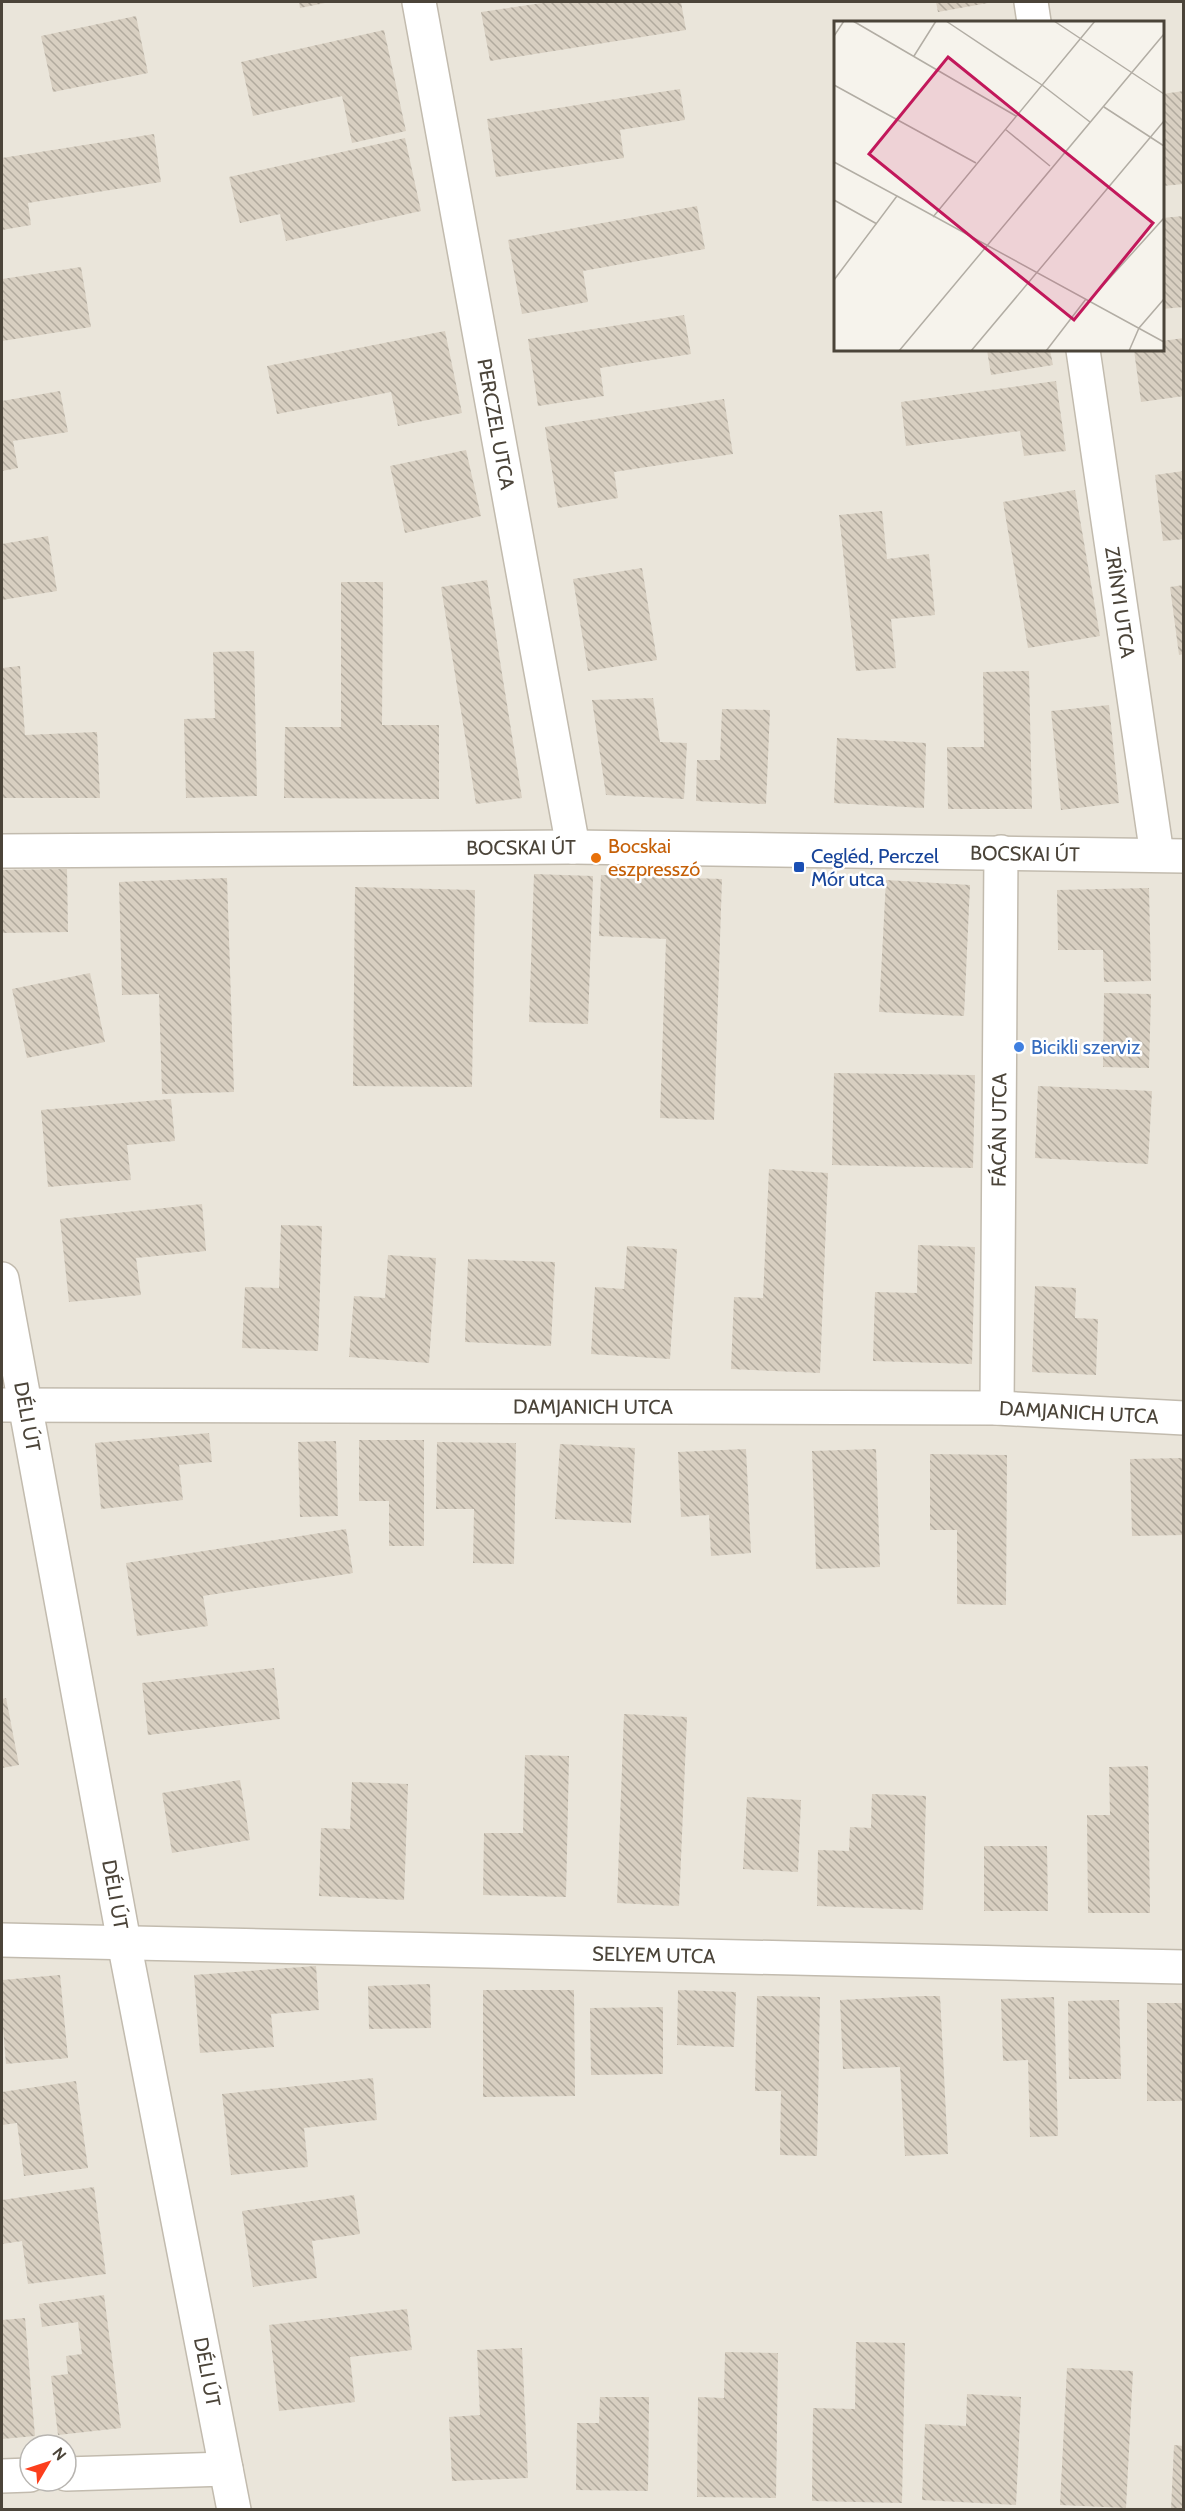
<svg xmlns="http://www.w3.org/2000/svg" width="1185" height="2511" font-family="Cabin,sans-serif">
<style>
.residential{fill:#eae5da;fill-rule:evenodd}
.building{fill:url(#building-back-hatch)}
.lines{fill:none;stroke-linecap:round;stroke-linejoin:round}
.minor-casing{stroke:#c2bbae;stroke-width:36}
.minor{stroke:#fff;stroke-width:33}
.food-dot{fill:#e8710a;stroke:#fff;stroke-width:2}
.transit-dot{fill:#1a4fb4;stroke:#fff;stroke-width:2}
.shop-dot{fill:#3f7fe0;stroke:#fff;stroke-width:2}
.labels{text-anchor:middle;stroke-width:5;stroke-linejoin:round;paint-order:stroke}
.street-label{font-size:20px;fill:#4b4439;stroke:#fff}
.food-label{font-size:20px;fill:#c56008;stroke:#fff;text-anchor:start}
.transit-label{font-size:20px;fill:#164399;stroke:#fff;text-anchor:start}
.shop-label{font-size:20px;fill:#366cbe;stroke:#fff;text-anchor:start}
.inset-road{fill:none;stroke:#b2ada4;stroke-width:1.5}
.view{fill:#c2185b;fill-opacity:0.15;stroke:#c2185b;stroke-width:3}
.inset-edge{fill:none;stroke:#4b4439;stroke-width:3}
</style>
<defs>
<pattern id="building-back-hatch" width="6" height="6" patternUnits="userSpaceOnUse" patternTransform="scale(1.5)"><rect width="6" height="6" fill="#d8cfc1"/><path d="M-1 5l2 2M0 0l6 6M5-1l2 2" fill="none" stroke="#b1aa9e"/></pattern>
</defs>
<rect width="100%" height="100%" fill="#f6f3ec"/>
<path class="residential" d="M2 2H1183V2509H2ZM836 22H1162V350H836ZM30 2445H66V2481H30Z"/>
<path class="building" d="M299 2H325V3L300 8Z
M549 2H681L686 30 490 61 481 12Z
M936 2H988V3L938 12Z
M136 16 148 73 53 92 41 36Z
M384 30 406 131 352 143 342 96 253 116 241 62Z
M680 89 685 120 620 130 624 158 496 177 487 119Z
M1184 91V184L1162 186V94Z
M154 134 161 182 28 203 31 225 2 230V158Z
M405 138 421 211 286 241 280 214 240 223 229 177Z
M697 206 705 249 583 271 588 302 522 314 508 240Z
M1184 216V307L1162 309V218Z
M81 267 91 327 2 341V279Z
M684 315 691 354 600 368 604 396 538 406 528 339Z
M445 331 462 413 398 426 391 392 277 414 267 366Z
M1184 338V396L1141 402 1134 350H1162V341Z
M987 350H1050L1053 365 991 375Z
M1056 381 1066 451 1024 456 1020 431 906 446 901 402Z
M60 391 68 432 13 441 18 468 2 471V401Z
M724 399 733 454 614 472 618 498 558 508 545 427Z
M466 450 481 516 405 533 390 466Z
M1184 471V539L1163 541 1155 475Z
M1075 490 1100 636 1028 648 1003 502Z
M882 511 887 559 929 554 935 615 891 619 896 668 856 671 839 515Z
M48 536 57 591 2 600V544Z
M642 568 657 660 588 671 573 579Z
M487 580 522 798 476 804 441 587Z
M341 582H383L382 725H439V799L284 798 285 727H341Z
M1184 585V654L1179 655 1170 587Z
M254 651 257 796 186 798 184 719 215 718 213 652Z
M20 666 25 735 97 732 100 798H2V668Z
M1029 671 1032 809H948L947 747H984L983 672Z
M653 698 660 742 687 743 684 799 606 795 592 700Z
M1109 705 1119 803 1061 810 1051 711Z
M722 709 770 710 766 804 696 801 697 760H720Z
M837 738 926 743 924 808 834 803Z
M67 869 68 932 2 933V870Z
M534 874 593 876 588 1024 529 1022Z
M601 875 722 879 714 1120 660 1118 666 939 599 936Z
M227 878 234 1092 162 1094 159 994 122 995 119 882Z
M886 880 970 885 964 1016 879 1012Z
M355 887 475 890 472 1087 353 1086Z
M1149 888 1151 981 1104 982 1103 950H1058L1057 890Z
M90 973 105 1042 27 1058 12 989Z
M1104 993 1151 994 1149 1068 1103 1067Z
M834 1073 975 1075 973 1168 832 1165Z
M1038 1086 1152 1091 1148 1164 1035 1158Z
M171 1099 175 1141 127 1145 131 1180 48 1187 41 1110Z
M769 1169 828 1173 820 1373 731 1369 734 1297 763 1298Z
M202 1204 206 1251 136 1258 141 1295 69 1302 60 1219Z
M281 1225 322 1226 318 1351 242 1348 245 1287 279 1288Z
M918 1245 975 1247 972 1364 873 1361 875 1292 917 1293Z
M627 1246 677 1249 670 1359 591 1354 595 1287 624 1289Z
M388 1255 436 1258 429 1363 349 1357 354 1296 385 1298Z
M468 1259 555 1262 551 1346 465 1342Z
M1035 1286 1076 1288 1075 1318 1098 1319 1096 1375 1032 1372Z
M209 1433 212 1462 179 1465 183 1500 101 1509 95 1443Z
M359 1440H424V1546H389V1501H359Z
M336 1441 338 1516 300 1517 298 1442Z
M437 1442 516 1443 514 1564 473 1563 474 1509H436Z
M560 1444 635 1448 631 1523 555 1519Z
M746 1449 751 1553 711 1556 709 1515 681 1517 678 1452Z
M876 1449 880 1567 816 1569 812 1451Z
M930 1454 1007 1455 1006 1605 957 1604V1530H930Z
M1184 1458V1535L1132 1536 1130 1459Z
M346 1529 353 1573 203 1596 208 1626 137 1636 126 1563Z
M274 1668 280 1719 148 1735 142 1683Z
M6 1698 19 1765 2 1768V1699Z
M624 1714 687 1717 679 1906 617 1903Z
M525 1755 569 1756 566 1897 483 1895 484 1833H523Z
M1148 1766 1150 1913H1088L1087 1815H1110L1109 1767Z
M240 1780 250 1840 172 1853 162 1793Z
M352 1782 408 1784 404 1900 319 1896 321 1828 350 1829Z
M872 1794 926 1796 923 1910 817 1906 818 1850 849 1851 850 1827 871 1828Z
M747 1797 801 1800 798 1872 743 1869Z
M984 1846H1047L1048 1911H984Z
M316 1966 319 2010 271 2014 274 2047 200 2053 194 1975Z
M60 1975 68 2058 6 2064 2 2016V1980Z
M430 1984 431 2028 369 2029 368 1986Z
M483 1990H574L575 2096 483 2097Z
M678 1990 736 1992 734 2047 677 2045Z
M757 1996 820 1997 817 2156 780 2155 781 2091H755Z
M923 1996H940L948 2154 905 2156 900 2067 843 2069 840 2000Z
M1054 1997 1058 2136 1030 2137 1028 2060 1003 2061 1001 1999Z
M1119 2000 1121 2079H1069L1068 2001Z
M1147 2003H1184V2101H1147Z
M663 2007V2074L591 2075 590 2008Z
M373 2078 377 2120 304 2128 308 2167 231 2175 222 2094Z
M76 2081 88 2168 24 2176 17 2123 2 2125V2092Z
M94 2187 106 2274 28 2284 22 2241 2 2244V2200Z
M354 2195 360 2234 312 2241 317 2278 253 2287 242 2211Z
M104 2295 121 2428 58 2435 51 2376 68 2374 66 2356 82 2354 78 2322 42 2327 39 2304Z
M407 2309 412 2350 350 2357 355 2402 279 2411 269 2325Z
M25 2318 35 2436 2 2439V2320Z
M856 2342 905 2343 902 2503 812 2501 813 2408 855 2409Z
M522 2348 528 2478 452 2481 449 2417 480 2415 477 2350Z
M725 2352 778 2353 776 2498 697 2497 698 2397 724 2398Z
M1067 2368 1133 2371 1126 2508 1060 2505Z
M967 2394 1021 2397 1016 2505 922 2500 925 2424 966 2426Z
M600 2397H649L648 2491 576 2490 577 2423H599Z
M1174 2445 1184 2446V2510H1171Z"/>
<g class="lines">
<g class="minor-casing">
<g id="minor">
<path id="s1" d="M419 2 573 847"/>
<path d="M1031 2 1034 22"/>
<path id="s2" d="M1083 350 1157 855"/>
<path id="s3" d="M2 851 573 847 1184 856"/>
<path id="s4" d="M2 1279 124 1942 234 2510"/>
<path id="s5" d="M2 1405 997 1408 1184 1418"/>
<path id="s6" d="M997 1408 1001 852"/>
<path id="s7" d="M2 1940 1184 1967"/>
<path d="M66 2474 226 2469"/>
<path d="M2 2476 30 2475"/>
</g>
</g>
<use href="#minor" class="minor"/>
</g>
<circle class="food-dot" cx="596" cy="858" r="6"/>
<rect class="transit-dot" x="793" y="861" width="12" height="12" rx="3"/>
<circle class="shop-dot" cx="1019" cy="1047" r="6"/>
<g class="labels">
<g class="street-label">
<text dy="7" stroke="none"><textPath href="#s1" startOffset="429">PERCZEL UTCA</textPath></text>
<text dy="7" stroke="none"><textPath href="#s2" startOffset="255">ZRÍNYI UTCA</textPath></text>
<text dy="7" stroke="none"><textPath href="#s3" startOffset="519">BOCSKAI ÚT</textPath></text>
<text dy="7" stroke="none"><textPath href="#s3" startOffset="1023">BOCSKAI ÚT</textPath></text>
<text dy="7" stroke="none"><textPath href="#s6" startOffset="278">FÁCÁN UTCA</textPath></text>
<text dy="7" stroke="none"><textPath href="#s5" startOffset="591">DAMJANICH UTCA</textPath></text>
<text dy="7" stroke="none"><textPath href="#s5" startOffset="1077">DAMJANICH UTCA</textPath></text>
<text dy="7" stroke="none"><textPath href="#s4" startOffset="140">DÉLI ÚT</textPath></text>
<text dy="7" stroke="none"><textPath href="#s4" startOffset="626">DÉLI ÚT</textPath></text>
<text dy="7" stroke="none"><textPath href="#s7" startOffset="652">SELYEM UTCA</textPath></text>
<text dy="7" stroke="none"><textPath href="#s4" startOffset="1112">DÉLI ÚT</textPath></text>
</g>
<g class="food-label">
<text x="608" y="853">Bocskai<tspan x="608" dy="23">eszpresszó</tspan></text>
</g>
<g class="transit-label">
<text x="811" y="863">Cegléd, Perczel<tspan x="811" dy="23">Mór utca</tspan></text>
</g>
<g class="shop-label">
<text x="1031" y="1054">Bicikli szerviz</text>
</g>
</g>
<g transform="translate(834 21)">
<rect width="330" height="330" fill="#f6f3ec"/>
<path class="inset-road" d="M19 0 182 95M112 0 208 64 256 101M220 0 330 73M0 15 10 0M80 35 102 0M0 64 142 142M270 86 330 125M171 108 216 145M0 141 63 175 0 259M63 175 330 321M0 179 43 203M99 196 261 0M255 280 330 197M65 330 330 13M137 330 330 100M212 330 252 278M295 330 305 307 330 278"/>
<path class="view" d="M114 36 319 202 240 299 35 133Z"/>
<rect width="330" height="330" class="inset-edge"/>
</g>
<rect width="1185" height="2511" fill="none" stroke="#4b4439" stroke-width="6"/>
<g transform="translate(48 2463) rotate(51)"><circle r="28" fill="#ffffff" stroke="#b7b4b0" stroke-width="1.5"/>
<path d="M0-4.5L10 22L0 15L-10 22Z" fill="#fc3f1d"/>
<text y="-9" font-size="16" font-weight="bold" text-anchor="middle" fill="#4b4439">N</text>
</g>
</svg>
